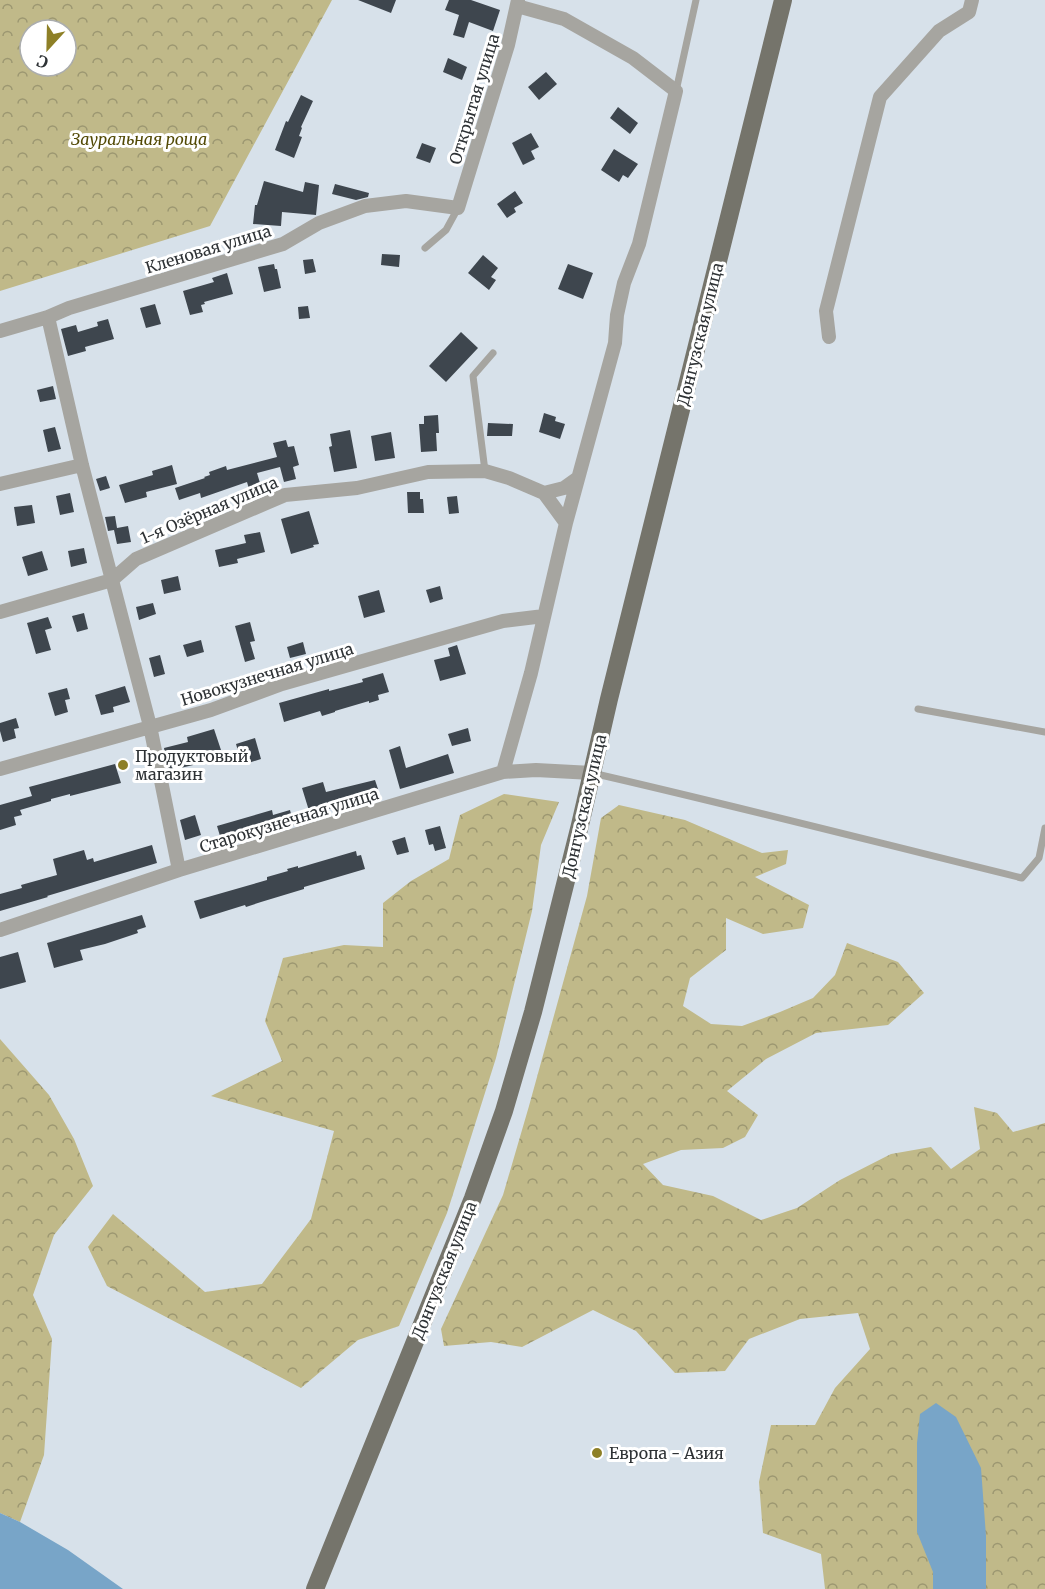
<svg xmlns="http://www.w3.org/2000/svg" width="1045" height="1589" font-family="Merriweather,serif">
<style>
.forest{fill:url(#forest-crowns);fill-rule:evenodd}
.water{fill:#78a5c8}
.building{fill:#3e464e}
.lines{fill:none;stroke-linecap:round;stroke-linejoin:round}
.lane{stroke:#a6a5a0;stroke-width:7}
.street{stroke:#a6a5a0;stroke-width:14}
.primary{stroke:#75746b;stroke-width:18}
.poi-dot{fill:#8e8027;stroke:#fff;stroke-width:2}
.labels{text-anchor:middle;stroke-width:6;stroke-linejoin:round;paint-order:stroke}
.street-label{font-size:16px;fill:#2e3235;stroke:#fff}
.park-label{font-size:16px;font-style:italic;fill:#524905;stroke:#fff}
.poi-label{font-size:16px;fill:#2e3235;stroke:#fff;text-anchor:start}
</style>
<defs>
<pattern id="forest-crowns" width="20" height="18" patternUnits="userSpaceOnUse" patternTransform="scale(1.5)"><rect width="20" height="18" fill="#c0b989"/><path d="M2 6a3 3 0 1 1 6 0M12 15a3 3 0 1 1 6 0" fill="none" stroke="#9c9771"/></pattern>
</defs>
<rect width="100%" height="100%" fill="#d7e1ea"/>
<path class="forest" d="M0 0H332L210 226 0 291ZM30 30H66V66H30Z
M504 794 559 802 541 845 532 911 496 1058 447 1213 399 1326 358 1340 301 1388 107 1286 88 1247 113 1214 205 1292 262 1284 311 1219 334 1131 211 1096 282 1061 265 1021 283 958 344 945 383 947V903L411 881 449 859 460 815Z
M619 805 685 820 762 853 788 850 786 864 755 877 809 905 803 928 763 934 726 918V950L690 978 683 1006 711 1024 742 1026 780 1012 813 998 835 975 847 943 898 962 924 993 888 1025 816 1033 766 1059 727 1091 758 1115 745 1137 723 1148 681 1150 643 1164 663 1185 713 1196 761 1220 797 1208 840 1180 891 1154 931 1147 951 1169 980 1149 974 1107 997 1113 1013 1132 1045 1123V1589H825L821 1554 763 1533 759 1482 771 1425H815L835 1388 870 1349 858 1313 800 1319 749 1339 725 1371 675 1373 636 1331 593 1310 522 1347 491 1342 444 1346 441 1329 503 1195 529 1106 587 896 601 818Z
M0 1039 49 1095 74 1139 93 1186 54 1235 33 1295 52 1339 44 1455 20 1522 0 1513Z"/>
<path class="water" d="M936 1403 956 1417 981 1468 986 1536V1589H933V1572L917 1532V1443L920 1414Z
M0 1513 20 1522 68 1550 123 1589H0Z"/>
<path class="building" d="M358 0H396L391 13Z
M449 0H471L500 10 493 31 469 22 464 38 453 35 459 15 445 10Z
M448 58 467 67 462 80 443 72Z
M546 72 557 84 539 100 528 87Z
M301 95 313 101 301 127 302 128 299 136 302 137 294 158 275 150 286 121 288 122Z
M618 107 638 123 630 134 610 118Z
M531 133 539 147 531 151 535 159 523 165 512 143Z
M422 143 436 148 430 163 416 158Z
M614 149 638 164 628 178 623 175 619 182 601 170Z
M264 181 303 192 305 182 319 185 316 215 282 212 281 226 253 224 255 205H257Z
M335 184 369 193 368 197 356 200 332 194Z
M515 191 523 203 514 208 516 212 507 218 497 204Z
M382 254 400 255 399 267 381 265Z
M483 255 498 268 491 277 496 280 489 290 468 273Z
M313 259 316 272 305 274 303 260Z
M274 264 275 269H277L281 288 264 292 258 267Z
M568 264 593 273 583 299 558 289Z
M227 273 233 294 204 302 205 304 201 305 203 312 190 315 183 291 214 282 212 278Z
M155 304 161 324 146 328 140 308Z
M308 306 310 318 299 319 298 307Z
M108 319 114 339 85 347 86 351 68 356 61 329 76 325 78 332 98 326 97 322Z
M461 332 478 348 446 382 429 366Z
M53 386 56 399 40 402 37 390Z
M544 413 556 417 555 421 565 424 560 439 539 432Z
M438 415 439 433H436L437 451 421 452 419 424H424V416Z
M488 423 513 424 512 436H487Z
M55 427 61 449 48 452 43 430Z
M350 430 357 468 334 472 329 447 332 446 330 434Z
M391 432 395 458 375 461 371 436Z
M286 440 288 447 294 446 299 465 293 467 296 479 284 482 280 467 257 473 263 493 251 496 247 482 201 498 200 493 179 500 175 488 205 478 204 477 210 475 209 472 226 466 227 470 277 457 273 443Z
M172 465 177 484 146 492 147 497 125 503 119 485 153 475 152 471Z
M106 476 110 488 100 491 96 479Z
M407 492H420V499H423L424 513H408Z
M70 493 74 512 60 515 56 496Z
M457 496 459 513 449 514 447 497Z
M32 505 35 523 17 526 14 507Z
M309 511 319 544 313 545 314 547 291 554 281 519Z
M115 516 117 528 128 526 131 542 117 544 114 530 108 531 105 517Z
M260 532 265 552 237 559 238 563 219 567 215 550 246 543 244 535Z
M84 548 87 563 71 567 68 551Z
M42 551 48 570 28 576 22 557Z
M178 576 181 590 164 594 161 580Z
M440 586 443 599 430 603 426 590Z
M379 590 385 612 364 618 358 596Z
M153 603 156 614 139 620 136 607Z
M84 613 88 629 77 632 72 616Z
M48 617 52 628 45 630 51 650 36 654 27 623Z
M250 622 255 641 250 642 255 659 245 662 235 626Z
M201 640 204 652 187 657 183 645Z
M303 642 306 654 290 658 287 647Z
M457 645 466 674 440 681 434 660 450 656 448 648Z
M160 655 165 674 154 677 149 658Z
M383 673 389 692 378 695 379 700 369 703V701L335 711V712L322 716 320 711 284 722 279 703 329 689V691L363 682 362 679Z
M125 686 130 702 113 707 114 712 101 715 95 695Z
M67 688 70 699 65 700 68 712 55 716 48 693Z
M16 718 19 728 14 729 16 738 3 742 0 731V723Z
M468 728 471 741 452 746 448 734Z
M214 729 221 750 208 754 210 761 168 771 164 748 188 742 187 737Z
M255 738 261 759 242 765 236 744Z
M400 746 406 768 448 754 454 773 400 789 389 750Z
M115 764 121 783 70 796V794L51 799V801L20 810 22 815 14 817 16 825 0 830V805L32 796 29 787Z
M375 780 378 789 351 797 354 805 333 810 332 808 310 814 302 788 323 782 326 792Z
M272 810 273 815 290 810 294 825 223 846 217 826Z
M195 815 201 835 185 840 180 820Z
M440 826 446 848 435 851 433 844 429 845 425 830Z
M405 837 409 852 397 855 392 841Z
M152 845 157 863 47 896 48 897 0 911V894L22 888 21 885 57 875 53 859 84 850 87 860 93 858 94 862Z
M356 851 357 856 361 855 365 869 304 887V889L261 902 246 907 245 905 200 919 194 901 267 880V877L288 871 287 869 298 866V868Z
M142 915 146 927 137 930 138 933 105 944 80 950 83 960 54 968 47 943Z
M18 952 26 982 0 989V957Z"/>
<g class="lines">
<path class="lane" d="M676 91 696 0
M425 248 446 230 458 208
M485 471 473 376 493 353
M918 709 1045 732
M592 773C736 806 879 843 1022 878L1039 858 1045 828"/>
<path class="street" d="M48 317 82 465 150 726 179 870
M0 331 48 317 69 308 283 244 319 223 365 206 406 201 458 208 508 45 518 0
M829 337 826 311 880 97 939 31 969 12 972 0
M0 484 82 465
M544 493 564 488 578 478
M0 612 112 580 136 559 285 495 357 488 428 472 485 471 509 478 544 493 566 523
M0 769 211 710 282 684 503 621 544 616
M503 772 531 673 566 523 615 343 617 315 624 283 639 244 676 91 633 58 564 19 517 6
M0 930 179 870 503 772 536 770 592 773"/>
<path class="primary" d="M315 1589 473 1198 504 1111 533 1012 580 825 609 699 783 0"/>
</g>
<g class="poi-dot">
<circle cx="123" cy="765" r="6"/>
<circle cx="597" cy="1453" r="6"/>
</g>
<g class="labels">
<g class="street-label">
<text transform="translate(474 99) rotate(-73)" y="6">Открытая улица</text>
<text transform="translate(208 249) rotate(-17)" y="6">Кленовая улица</text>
<text transform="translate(700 334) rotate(-76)" y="6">Донгузская улица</text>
<text transform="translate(209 510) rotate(-23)" y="6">1-я Озёрная улица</text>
<text transform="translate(267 674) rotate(-17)" y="6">Новокузнечная улица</text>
<text transform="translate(584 806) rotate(-77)" y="6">Донгузская улица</text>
<text transform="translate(289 820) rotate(-17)" y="6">Старокузнечная улица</text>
<text transform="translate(444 1270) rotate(-68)" y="6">Донгузская улица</text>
</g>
<g class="park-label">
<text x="139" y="145">Зауральная роща</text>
</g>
<g class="poi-label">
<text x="135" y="762">Продуктовый<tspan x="135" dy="18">магазин</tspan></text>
<text x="609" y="1459">Европа - Азия</text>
</g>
</g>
<g transform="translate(48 48) rotate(202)"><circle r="28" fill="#ffffff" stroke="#abadae" stroke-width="1.5"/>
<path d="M0-4.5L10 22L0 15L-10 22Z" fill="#8e8027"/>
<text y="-9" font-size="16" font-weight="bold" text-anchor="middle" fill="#2e3235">С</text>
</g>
</svg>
